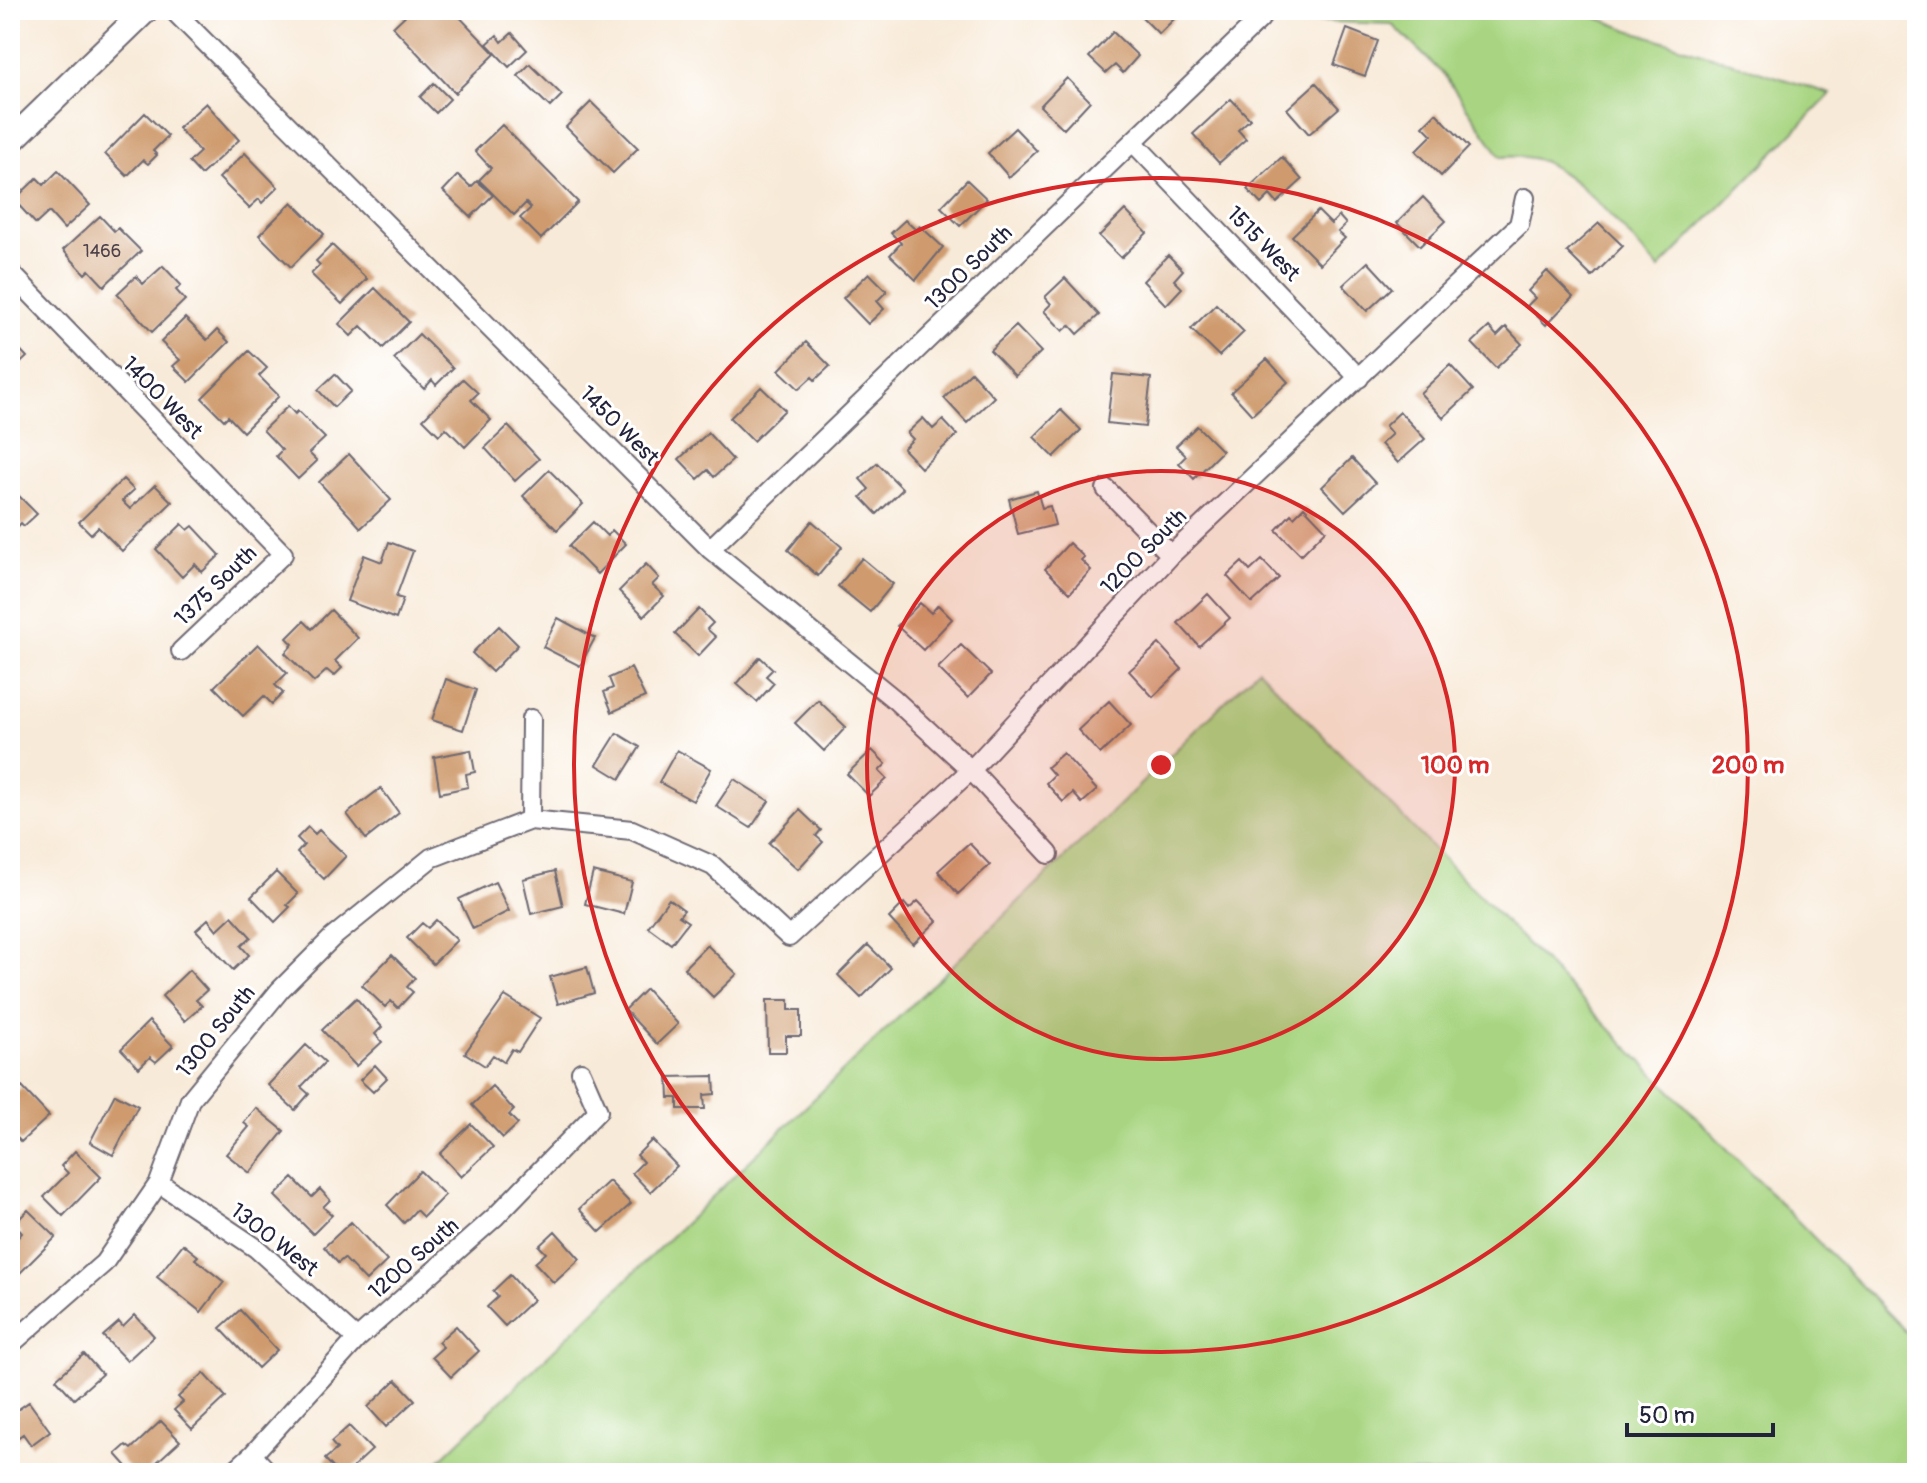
<svg xmlns="http://www.w3.org/2000/svg" width="1927" height="1483" font-family="Pangolin,sans-serif">
<style>
.green{fill:#a9d582;stroke:#667c5e;stroke-width:2}
.building{fill:#cf9b6e}
.lines{fill:none;stroke-linecap:round;stroke-linejoin:round}
.street-casing{stroke:#6d6872;stroke-width:22}
.secondary-casing{stroke:#6d6872;stroke-width:28}
.street{stroke:#fff;stroke-width:18}
.secondary{stroke:#fff;stroke-width:24}
.ring{fill:none;stroke:#d62828;stroke-width:4}
.labels{text-anchor:middle;stroke-width:6;stroke-linejoin:round;paint-order:stroke}
.number-label{font-size:18px;fill:#4d4048}
.street-label{font-size:22px;fill:#22223b;stroke:#fff}
.centre{fill:#d62828;stroke:#fff;stroke-width:4}
.ring-label{font-size:24px;text-anchor:middle;font-weight:bold;fill:#d62828;stroke:#fff;stroke-width:6;stroke-linejoin:round;paint-order:stroke}
</style>
<rect width="100%" height="100%" fill="#fff"/>
<filter id="ink" filterUnits="userSpaceOnUse"><feTurbulence type="fractalNoise" baseFrequency=".0125" numOctaves="2"/><feDisplacementMap in="SourceGraphic" scale="16" xChannelSelector="R" yChannelSelector="G"/><feConvolveMatrix kernelMatrix="1 2 1 2 8 2 1 2 1" color-interpolation-filters="sRGB"/></filter>
<filter id="wash" filterUnits="userSpaceOnUse"><feTurbulence type="fractalNoise" baseFrequency=".006" numOctaves="4" result="noise"/><feDisplacementMap in="SourceGraphic" scale="32" xChannelSelector="R" yChannelSelector="G"/><feGaussianBlur stdDeviation="1.8" result="paint"/><feColorMatrix in="noise" values="0 0 0 0 0 0 0 0 0 0 0 0 0 0 0 0 0 1.4 0 .05"/><feComposite in="paint" operator="in"/></filter>
<g filter="url(#wash)">
<rect width="100%" height="100%" fill="#f8ead8"/>
<path class="green" d="M1324 10H1577L1629 30 1831 94 1659 269C1626 234 1588 183 1544 162 1531 156 1515 156 1501 157L1445 76 1392 24 1307 21V15Z
M1258 669 1917 1343V1473H426L1180 746Z"/>
<g id="blocks">
<path class="building" d="M411 10H453L495 54 455 93 393 27Z
M1135 10H1183L1159 34Z
M1347 29 1378 41 1365 76 1334 65Z
M1113 32 1138 56 1123 73 1115 65 1106 73 1089 57Z
M512 33 527 50 509 67 487 44 497 35 502 42Z
M530 64 562 95 550 107 518 76Z
M1067 78 1090 101 1064 129 1040 106Z
M434 83 450 99 436 113 420 97Z
M1316 83 1339 108 1309 134 1287 109Z
M1231 99 1250 119 1238 130 1246 139 1219 163 1193 134Z
M591 102 638 148 613 173 566 127Z
M206 103 239 140 201 175 189 162 200 152 178 128Z
M145 113 168 136 153 151 157 155 148 164 143 160 127 176 105 154Z
M1436 113 1469 147 1441 176 1416 151 1432 135 1423 126Z
M502 125 578 202 541 239 520 218 531 208 526 203 514 215 479 180 491 168 475 151Z
M1015 128 1037 151 1009 177 988 153Z
M245 153 278 187 262 203 259 199 249 208 219 178Z
M1282 157 1302 180 1277 203 1270 195 1261 204 1247 189Z
M58 171 90 205 64 229 49 212 36 224 14 200 37 178 44 185Z
M458 175 471 187 477 181 493 195 471 217 443 191Z
M967 180 987 199 960 226 941 207Z
M1423 197 1446 221 1420 246 1397 223Z
M292 202 324 234 291 267 259 235Z
M1125 210 1147 233 1121 258 1099 236Z
M1318 211 1331 224 1339 216 1346 224 1338 232 1345 238 1320 264 1292 236Z
M100 216 114 231 118 228 141 251 104 286 89 270 85 274 63 250Z
M905 220 916 230 920 226 943 247 916 280 890 255 901 243 891 233Z
M1599 223 1623 246 1592 277 1567 252Z
M332 245 367 279 342 304 311 274 320 265 316 261Z
M1168 255 1183 270 1174 280 1182 288 1166 305 1143 281Z
M1368 262 1392 288 1367 311 1343 285Z
M163 266 181 285 176 290 185 300 152 332 117 294 136 276 143 284Z
M1547 271 1573 297 1546 325 1527 306 1535 298 1528 291Z
M869 273 887 291 877 301 884 309 868 324 843 298Z
M1065 278 1099 315 1078 334 1070 325 1063 331 1044 311 1051 304 1045 297Z
M375 288 409 322 383 348 361 326 351 336 339 324Z
M1216 304 1244 332 1219 356 1191 329Z
M185 318 207 340 217 330 229 342 189 382 173 366 180 360 161 342Z
M1016 326 1041 352 1015 376 990 350Z
M1489 327 1497 336 1506 327 1522 344 1496 368 1472 343Z
M419 334 453 368 436 385 432 380 424 389 394 359Z
M10 339 27 357 10 373Z
M806 342 830 366 815 380 812 377 799 389 779 370Z
M249 351 267 368 259 376 279 396 243 432 228 416 224 420 202 398Z
M1267 359 1288 382 1252 415 1231 392Z
M1450 365 1473 390 1443 418 1420 393Z
M971 372 994 397 967 423 944 398Z
M335 374 351 391 334 407 318 390Z
M1113 374 1151 378 1145 427 1107 423Z
M463 379 478 393 471 400 491 420 465 447 446 428 439 435 423 419Z
M761 387 785 410 753 441 730 418Z
M288 406 295 414 298 411 325 438 309 453 317 461 298 479 276 456 282 450 263 430Z
M1061 410 1081 430 1054 457 1034 437Z
M1400 412 1425 439 1398 463 1381 444 1392 434 1385 426Z
M923 418 933 429 943 420 957 435 921 468 903 449 913 439 907 433Z
M508 426 539 459 515 481 485 448Z
M1197 426 1222 451 1194 479 1179 463 1186 456 1176 446Z
M708 433 733 460 714 477 708 470 698 479 679 459Z
M349 454 391 500 361 528 319 482Z
M1352 458 1375 483 1345 511 1322 487Z
M877 463 903 489 877 514 861 497 869 489 860 479Z
M549 470 583 504 557 530 523 496Z
M123 479 134 490 122 501 130 509 155 485 172 502 122 551 98 527 91 534 79 522Z
M10 487 37 514 24 526 21 523 12 533Z
M1037 491 1042 508 1050 506 1055 525 1018 534 1009 499Z
M1304 507 1326 530 1301 555 1276 530 1291 514 1294 517Z
M812 521 842 547 818 576 788 550Z
M593 522 607 536 612 530 626 544 597 574 569 546Z
M182 524 188 530 193 526 220 555 202 572 195 564 182 577 156 549Z
M389 542 413 551 396 597 403 599 396 619 347 601 364 555 382 562Z
M1069 543 1084 557 1081 560 1091 570 1070 593 1045 569Z
M862 558 893 584 870 612 838 586Z
M1262 560 1279 578 1252 603 1227 576 1242 562 1250 571Z
M646 564 659 578 652 585 664 596 644 616 619 591Z
M1208 594 1230 618 1199 646 1178 623Z
M920 603 931 613 938 605 952 619 923 650 897 626Z
M699 609 713 623 707 629 716 637 698 656 675 634Z
M331 610 358 638 335 661 342 668 334 676 327 670 314 682 285 653 293 644 287 638 304 621 312 629Z
M558 618 595 638 580 666 543 647Z
M499 626 518 645 492 672 472 653Z
M258 644 287 673 275 685 283 693 272 704 264 696 243 716 214 687Z
M1159 644 1182 669 1153 697 1129 671Z
M961 645 991 674 968 698 938 668Z
M760 657 773 669 766 676 774 683 757 702 737 684Z
M631 668 645 697 612 712 604 692 613 688 609 678Z
M446 679 476 690 463 730 432 720Z
M818 700 846 727 824 751 795 723Z
M1109 701 1131 725 1100 754 1078 730Z
M617 733 640 747 620 779 597 765Z
M471 750 475 772 466 774 468 787 440 793 434 757Z
M677 750 711 769 693 801 659 782Z
M872 750 886 764 879 771 887 779 869 796 847 774Z
M1063 753 1097 790 1082 803 1073 793 1063 802 1046 783 1054 775 1047 767Z
M734 779 769 801 751 828 716 806Z
M381 788 399 813 366 839 347 814Z
M800 810 821 830 816 836 823 842 798 869 769 843Z
M308 827 315 834 319 830 346 856 324 879 297 853 304 845 297 838Z
M969 843 990 865 958 894 938 871Z
M555 871 563 906 531 914 523 879Z
M276 872 298 894 287 905 290 907 275 922 251 897Z
M593 872 632 882 624 914 585 904Z
M495 882 509 911 473 929 459 899Z
M669 899 684 910 679 916 688 922 671 944 648 927Z
M918 901 937 921 913 944 889 918 904 903 909 909Z
M232 916 251 937 241 946 249 955 233 970 196 930 208 919 217 930Z
M436 920 457 940 433 964 407 938 422 923 428 928Z
M707 945 737 974 713 997 684 968Z
M868 945 891 968 861 998 838 975Z
M392 955 415 978 407 987 413 992 398 1008 391 1001 385 1007 362 985Z
M587 967 594 993 558 1004 550 977Z
M189 970 207 990 196 1000 202 1006 185 1021 162 996Z
M646 989 678 1024 657 1044 625 1010Z
M505 996 540 1018 518 1052 512 1049 504 1062 493 1055 485 1066 465 1053Z
M356 998 382 1027 375 1034 382 1042 356 1066 322 1030Z
M767 1000H789V1010H801V1036H786V1052H768Z
M149 1021 173 1046 156 1062 150 1057 139 1068 121 1049Z
M306 1045 325 1062 301 1087 309 1094 295 1110 268 1085Z
M375 1065 387 1078 373 1092 360 1080Z
M714 1076 715 1094 704 1095 705 1109H678V1098H669L668 1077Z
M492 1086 514 1110 509 1115 518 1124 503 1138 472 1105Z
M22 1087 49 1116 21 1142 10 1130V1098Z
M115 1094 138 1106 113 1155 90 1142Z
M256 1108 284 1131 250 1173 226 1154 249 1127 244 1123Z
M471 1124 493 1147 461 1177 440 1154Z
M652 1140 677 1166 650 1192 632 1173 643 1162 637 1155Z
M75 1151 101 1177 63 1216 44 1197 68 1173 61 1166Z
M420 1171 445 1195 423 1217 416 1210 404 1223 387 1205Z
M293 1178 312 1197 320 1189 330 1200 323 1207 332 1215 313 1234 275 1196Z
M609 1181 631 1204 600 1232 579 1209Z
M28 1210 56 1237 16 1277 10 1270V1246L22 1233 14 1224Z
M351 1222 387 1261 366 1281 344 1258 338 1263 324 1247Z
M555 1231 580 1259 554 1283 535 1263 546 1253 539 1246Z
M183 1244 198 1256 195 1259 224 1282 201 1312 157 1277Z
M510 1275 533 1300 505 1326 487 1307 498 1297 493 1291Z
M240 1310 277 1350 258 1368 220 1328Z
M135 1315 154 1336 127 1361 103 1336 119 1322 123 1327Z
M456 1326 479 1351 451 1377 432 1357 443 1347 438 1342Z
M84 1354 102 1374 74 1399 56 1379Z
M204 1373 226 1397 192 1429 174 1410 183 1402 178 1397Z
M396 1380 415 1400 386 1427 368 1407Z
M29 1402 50 1431 31 1445 23 1434 10 1443V1415Z
M161 1421 180 1441 145 1473H133L116 1454 126 1445 131 1449Z
M349 1426 372 1450 347 1473H338L325 1459 337 1449 331 1442Z"/>
</g>
</g>
<g filter="url(#ink)">
<use href="#blocks" fill-opacity="0" stroke="#6d6872" stroke-width="2"/>
<g class="lines">
<g class="street-casing">
<path id="street" d="M173 10 710 549 894 699 971 770 1049 854
M1133 142 1359 378
M10 272 283 554 181 651
M1106 489 1171 555
M710 549 1260 19
M530 820 531 719
M159 1183 256 1248 357 1339
M10 1345 104 1263 159 1183 190 1100 280 990 332 938 431 858 530 820 632 830 713 866 789 937 971 770 1171 555 1519 225 1525 198
M252 1455 269 1473
M232 1473 252 1455 357 1339 495 1217 598 1111 581 1072"/>
</g>
<g class="secondary-casing">
<path id="secondary" d="M10 142 146 10"/>
</g>
<use href="#street" class="street"/>
<use href="#secondary" class="secondary"/>
</g>
</g>
<circle cx="1161" cy="765" r="294" fill="#d62828" fill-opacity=".12"/>
<g class="ring">
<circle cx="1161" cy="765" r="294"/>
<circle cx="1161" cy="765" r="587"/>
</g>
<g class="labels">
<g class="number-label">
<text x="102" y="257">1466</text>
</g>
<g class="street-label">
<text transform="translate(1264 243) rotate(46)" y="8">1515 West</text>
<text transform="translate(968 267) rotate(-44)" y="8">1300 South</text>
<text transform="translate(163 397) rotate(46)" y="8">1400 West</text>
<text transform="translate(620 425) rotate(45)" y="8">1450 West</text>
<text transform="translate(1143 551) rotate(-45)" y="8">1200 South</text>
<text transform="translate(215 585) rotate(-44)" y="8">1375 South</text>
<text transform="translate(215 1031) rotate(-51)" y="8">1300 South</text>
<text transform="translate(275 1239) rotate(38)" y="8">1300 West</text>
<text transform="translate(413 1258) rotate(-41)" y="8">1200 South</text>
</g>
</g>
<circle cx="1161" cy="765" r="12" class="centre"/>
<g class="ring-label">
<text x="1455" y="773">100 m</text>
<text x="1748" y="773">200 m</text>
</g>
<rect width="1927" height="1483" fill="none" stroke="#fff" stroke-width="40"/>
<path d="M1627 1423v12h146v-12" fill="none" stroke="#22223b" stroke-width="4"/>
<text x="1639" y="1423" font-size="24" fill="#22223b" stroke="#ffffff" stroke-width="6" paint-order="stroke">50 m</text>
</svg>
